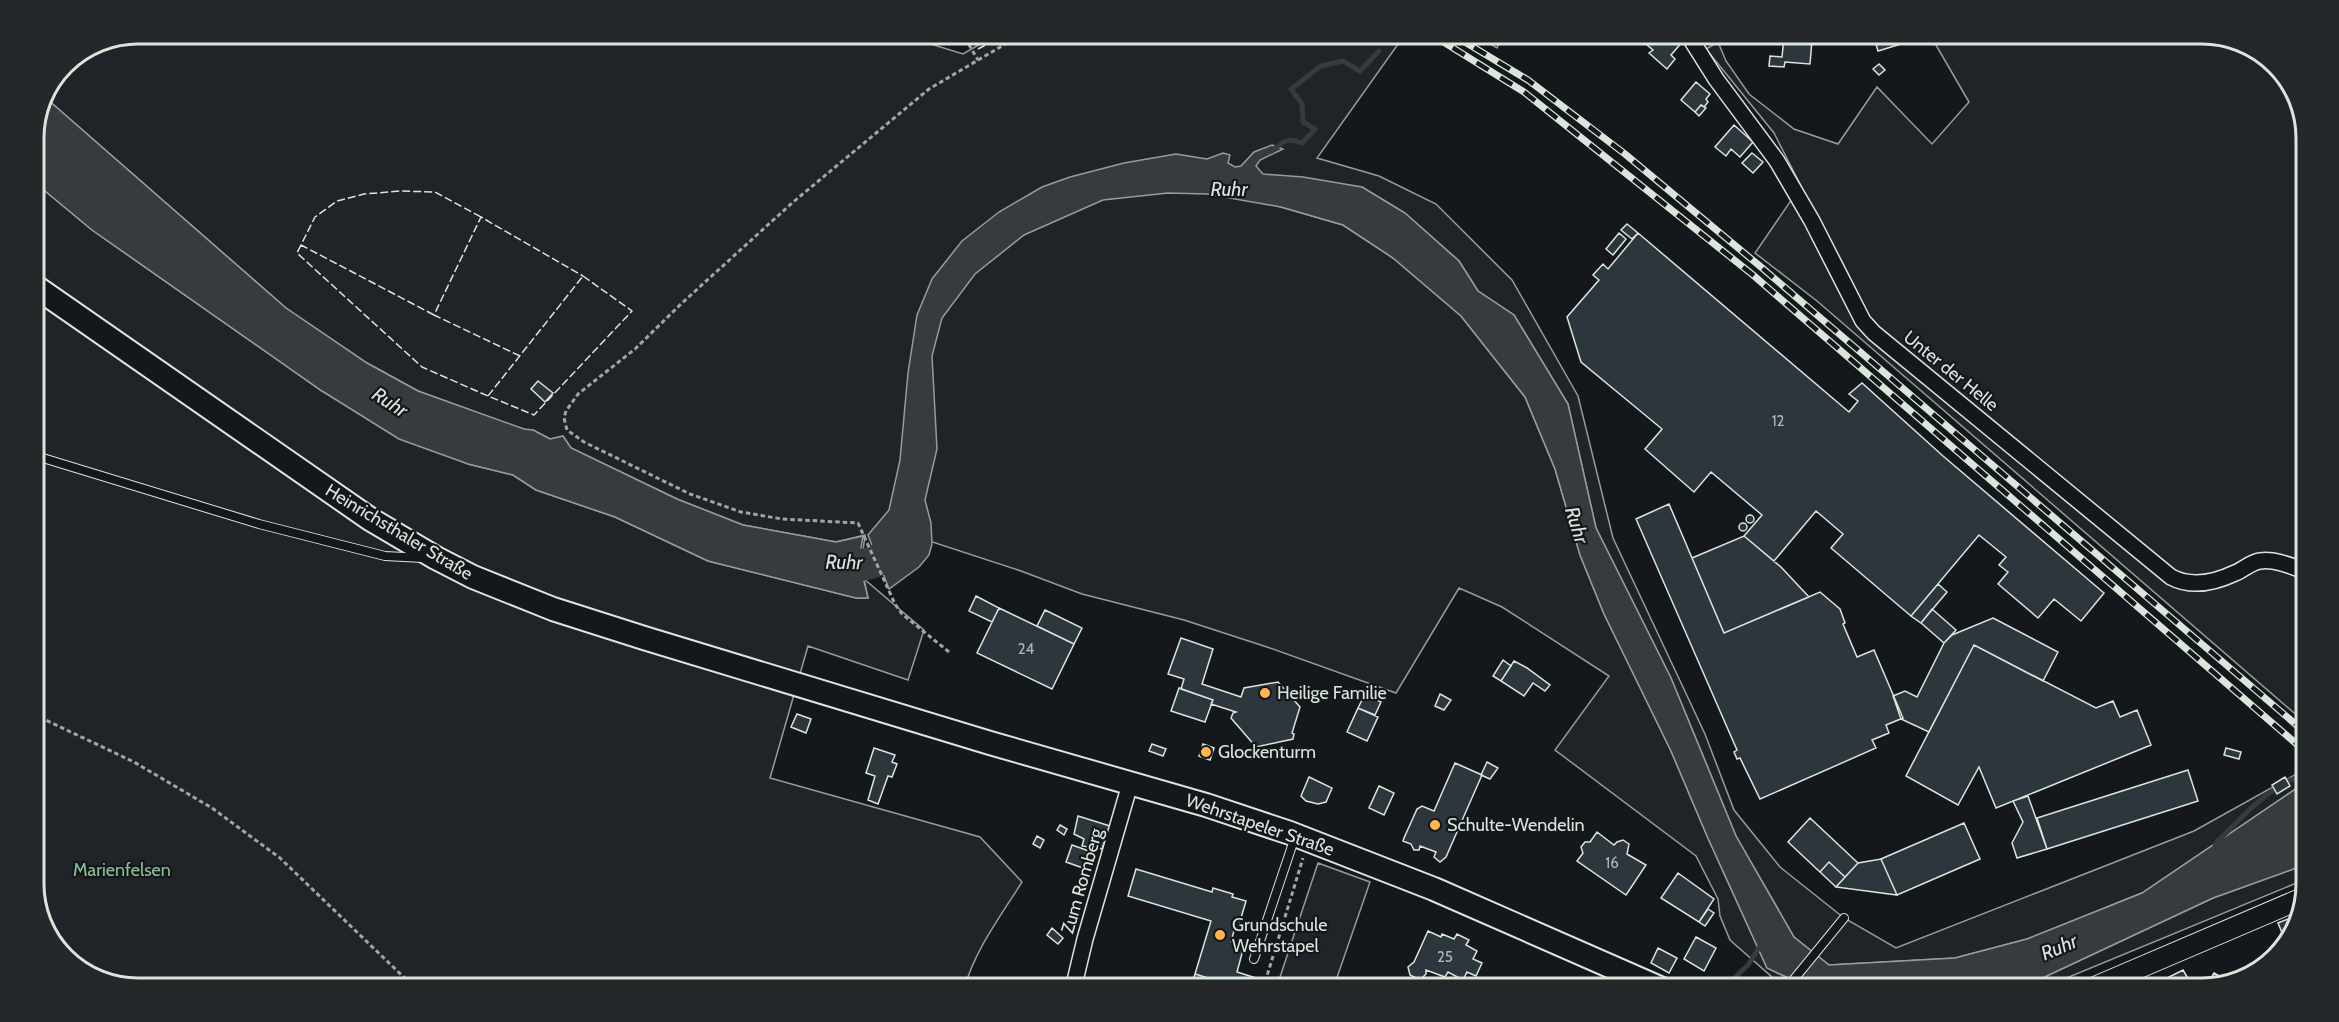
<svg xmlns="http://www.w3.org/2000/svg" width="2339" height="1022" font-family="Cabin,sans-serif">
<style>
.green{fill:#202428;stroke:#939e99;stroke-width:1.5}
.water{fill:#363b3e;stroke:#939e99;stroke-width:1.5}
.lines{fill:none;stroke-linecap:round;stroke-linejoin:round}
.stream{stroke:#363b3e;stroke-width:5}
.river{stroke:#363b3e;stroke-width:32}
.building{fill:#2c363c;stroke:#d8e6dc;stroke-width:1.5}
.service-casing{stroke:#d8e6dc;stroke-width:10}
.minor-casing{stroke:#d8e6dc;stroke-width:18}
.tertiary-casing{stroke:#d8e6dc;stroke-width:22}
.secondary-casing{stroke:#d8e6dc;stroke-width:26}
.path{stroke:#9da8a2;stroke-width:3;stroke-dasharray:4.5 3;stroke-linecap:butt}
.service{stroke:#14181c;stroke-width:8}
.minor{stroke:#14181c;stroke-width:15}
.tertiary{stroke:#14181c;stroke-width:20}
.secondary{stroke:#14181c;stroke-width:22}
.rail-casing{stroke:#d8e6dc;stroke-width:7}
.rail{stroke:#14181c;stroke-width:4.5;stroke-dasharray:14;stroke-linecap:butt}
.fence{stroke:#d8e6dc;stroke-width:1.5;stroke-dasharray:8 3;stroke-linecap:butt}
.poi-dot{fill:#ffb74d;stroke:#14181c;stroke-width:2}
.labels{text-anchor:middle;stroke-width:4.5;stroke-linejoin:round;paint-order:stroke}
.number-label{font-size:15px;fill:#adbab4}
.street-label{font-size:18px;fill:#d8e6dc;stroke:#14181c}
.poi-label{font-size:18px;fill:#d8e6dc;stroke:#14181c;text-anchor:start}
.park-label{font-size:18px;fill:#8ac095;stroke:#14181c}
.water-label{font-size:20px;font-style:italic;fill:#d8e6dc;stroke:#14181c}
.rim{fill:none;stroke:#d8e6dc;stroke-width:3}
</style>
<rect width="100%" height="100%" fill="#14181c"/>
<path class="green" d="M137 33H895L963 54 999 33H1406L1317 158 1379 176 1436 204 1512 280 1578 396 1613 538 1705 734 1734 810 1780 867 1844 918 1896 948 2194 831 2300 772V786L2142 893 2027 939 1955 958 1829 965 1794 937 1736 836 1671 678 1596 528 1568 404 1514 315 1478 291 1459 261 1405 213 1362 187 1281 207 1343 225 1393 258 1461 316 1525 397 1555 469 1580 555 1604 614 1671 751 1707 836 1767 968 1812 989H1792L1780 984 1730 940 1720 916 1718 899 1696 856 1555 750 1609 676 1502 607 1459 588 1396 693 1267 647 1184 620 1082 594 1021 571 899 531 862 558 865 535 836 542 743 525 677 499 571 448 563 436 550 439 533 430H524L418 391 367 363 286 308 47 99 64 63 98 41Z
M1472 33H1504L1497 48Z
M1929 33H2202L2241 41 2285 74 2306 131 2302 564C2287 560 2271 554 2255 556 2248 557 2242 564 2235 568 2213 581 2192 583 2168 574L1870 324 1820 230 1813 234 1859 325 2164 578 2197 588 2237 579 2257 567H2271L2302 575 2300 718 1817 301 1755 253 1801 186 1774 133 1706 49 1718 42 1726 61 1749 94 1794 129 1838 144 1877 87 1932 144 1969 102Z
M33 181 92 230 322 391 468 464 513 475 536 490 615 517 708 561 856 598H868L864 579 924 630 908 680 808 646 770 778 980 837 1022 882C1000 917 975 950 964 989H137L98 981 54 948 33 892Z
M1318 863 1370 882 1333 989H1276Z
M2299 867V882L2040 989H2019L2213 898Z"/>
<path class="water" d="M47 99 286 308 367 363 418 391 524 429 533 430 550 439 563 436 571 448 677 499 743 525 836 542 863 536 859 560 868 598H856L708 561 615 517 536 490 513 475 468 464 399 439 322 391 92 230 33 181V131Z
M1272 145 1283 149 1260 160 1256 166 1263 174 1303 177 1362 187 1405 213 1459 261 1478 291 1514 315 1568 404 1596 528 1671 678 1736 836 1794 937 1829 965 1955 958 2027 939 2142 893 2300 786 2299 867 2213 898 2019 989H1812L1767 968 1707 836 1671 751 1604 614 1580 555 1555 469 1525 397 1461 316 1393 258 1343 225 1281 207 1207 194 1168 193 1103 200 1024 235 975 274 942 318 932 356 937 449 925 500 931 523 932 544 929 555 919 567 889 589 868 535 889 510 900 460 908 373 917 315 932 279 962 241 999 212 1042 187 1070 177 1124 163 1176 154 1207 159 1223 153 1230 155 1228 163 1235 167 1241 166 1254 152Z"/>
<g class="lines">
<path class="stream" d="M1272 151C1283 141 1288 137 1302 143L1315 129 1303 122 1302 104 1291 89 1321 66 1343 61 1360 71 1379 51
M2215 844C2237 823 2270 784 2300 777
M1729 983 1748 965 1762 943"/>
<path class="river" d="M817 562C855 568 888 572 900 528"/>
</g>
<path class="building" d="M1633 33H1674L1683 41 1671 55 1675 59 1667 69 1649 53 1653 50Z
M1854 33H1869L1871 38 1858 43Z
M1869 33H1897L1901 44 1878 51 1874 37 1871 38Z
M1784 37 1812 40 1810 64 1785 62 1784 67 1769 66 1770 56 1782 57Z
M1879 64 1885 70 1879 75 1873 69Z
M1696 82 1710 94 1706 99 1708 102 1704 107 1701 105 1695 112 1681 100Z
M1701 105 1706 108 1699 116 1695 112Z
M1734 125 1753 142 1740 157 1731 149 1726 156 1715 147Z
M1752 153 1763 162 1753 173 1742 163Z
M1627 224 1638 233 1632 239 1621 230Z
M1619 233 1626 239 1613 255 1606 249Z
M1638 233 1849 412 1858 401 1849 394 1862 383 1943 456 2104 593 2081 621 2054 599 2038 618 1998 584 2008 572 1999 565 2006 557 1979 535 1911 616 1831 548 1843 534 1816 511 1774 561 1744 536 1762 515 1711 472 1694 492 1645 449 1662 429 1581 362 1567 317 1599 280 1593 275 1603 264 1608 269Z
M538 381 553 393 545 402 531 389Z
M1669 504 1724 633 1820 592 1840 609 1845 623 1843 624 1857 657 1874 650 1903 718 1886 725 1889 733 1872 740 1876 748 1760 799 1740 758 1737 759 1734 752 1737 750 1636 519Z
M1746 519a4 4 0 1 1 8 0a4 4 0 1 1-8 0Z
M1739 527a4 4 0 1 1 8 0a4 4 0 1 1-8 0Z
M1744 536 1781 567 1809 597 1724 633 1692 558Z
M1938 584 1947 592 1921 623 1911 616Z
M976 596 999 608 992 622 969 611Z
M999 608 1074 644 1052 689 977 653Z
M1932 609 1956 630 1944 643 1921 623Z
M1045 610 1082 628 1074 644 1037 626Z
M1993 618 2058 652 2043 681 1974 645 1929 732 1901 719 1893 696 1905 691 1917 697 1944 643 1952 635Z
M1181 638 1213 649 1202 684 1241 697 1244 688 1278 682 1300 707 1292 733 1294 734 1293 739 1256 747 1231 718 1233 713 1236 712 1211 704 1213 700 1181 689 1184 679 1168 674Z
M1974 645 2096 708 2113 701 2120 717 2137 710 2151 745 1996 808 1979 767 1958 805 1906 776Z
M1503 660 1511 666 1501 681 1493 676Z
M1514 661 1527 668 1550 685 1545 691 1533 683 1524 696 1501 681Z
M1179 688 1213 700 1205 722 1171 711Z
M1365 694 1381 702 1375 715 1358 708Z
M1440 694 1451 700 1444 710 1435 706Z
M1358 708 1378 717 1367 741 1347 732Z
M797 714 811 719 806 733 791 727Z
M1152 744 1166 749 1163 756 1149 751Z
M1203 744 1214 748 1210 760 1199 756Z
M874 748 895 755 892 762 897 764 892 777 888 776 878 804 868 800 875 776 866 773Z
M2226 748 2241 752 2239 759 2224 755Z
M1487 762 1498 768 1490 779 1481 775Z
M1455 763 1482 775 1446 857 1440 862 1434 857 1436 852 1420 846 1419 850H1414L1411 844 1403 841 1404 838 1417 809 1422 806 1434 811Z
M2188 770 2198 801 2047 849 2037 818Z
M1309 777 1332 788 1326 802 1318 804 1306 801 1301 796Z
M2285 777 2290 786 2277 794 2272 785Z
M1379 786 1394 793 1384 815 1369 808Z
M2028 796 2047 849 2017 858 2012 843 2023 822 2013 801Z
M1078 816 1110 826 1102 849 1082 846 1084 839 1074 834Z
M1810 818 1858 863 1845 877 1829 862 1820 872 1788 842Z
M1964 823 1980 859 1897 895 1881 859Z
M1060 825 1067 829 1064 835 1057 830Z
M1597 832 1614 845 1617 842 1623 840 1629 844 1627 854 1646 865 1626 895 1577 861 1583 853 1581 847 1585 842H1590Z
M1037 836 1044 840 1040 848 1033 844Z
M1072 845 1089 851 1083 868 1066 862Z
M1881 859 1897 895 1836 887 1858 863Z
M1829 862 1845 877 1836 887 1820 872Z
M1136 869 1212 892 1213 888 1233 894 1232 897 1246 901 1238 928 1235 927 1231 942 1244 946 1237 972 1256 978 1252 989H1244L1195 974 1211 921 1128 896Z
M1678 873 1714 899 1699 922 1661 898Z
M1708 909 1714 913 1705 926 1699 922Z
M2298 915V924L2285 940 2278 923Z
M1052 928 1063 938 1058 944 1047 935Z
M1428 931 1441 937 1442 934 1454 939 1457 934 1469 940 1466 945 1477 951 1473 959 1482 963 1476 976 1467 972 1463 980 1448 972 1445 977 1426 970V974L1422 978H1416L1410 975 1408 967 1414 962Z
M1696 937 1716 948 1704 971 1684 959Z
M1658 948 1677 958 1669 973 1651 963Z
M2183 970 2193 987 2165 989 2161 981Z
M2214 973 2228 981 2205 988Z
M1195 974 1244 989H1190Z
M1590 981 1596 984 1593 989H1586Z"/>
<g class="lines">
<g class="service-casing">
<path id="service" d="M33 455 259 524 385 556 423 558
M1254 959 1295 837
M1786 989 1844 918"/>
</g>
<g class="minor-casing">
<path id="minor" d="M1687 33 1716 79 1777 161 1812 221 1863 321 1874 333 2171 577C2192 588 2214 583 2235 573 2243 570 2251 562 2260 561 2274 559 2289 565 2302 570
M1073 989 1085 939 1130 784"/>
</g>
<g class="tertiary-casing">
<path id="tertiary" d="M2090 989 2298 900"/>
</g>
<g class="secondary-casing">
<path id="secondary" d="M33 285 370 519 436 558 473 577 553 609 644 638 990 743 1206 805 1290 833 1434 889 1662 989"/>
</g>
<path class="path" d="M946 33 963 39 968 33
M965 38 978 60
M949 652 902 614 895 604 858 523 782 519 741 512 690 494 584 442 567 430 564 418 566 411 578 394 635 349 682 303 792 203 929 89 1024 33
M33 714 134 762 212 808 280 858 416 989
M1678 979 1711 989
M1263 989 1303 858"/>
<use href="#service" class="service"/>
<use href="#minor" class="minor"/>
<use href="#tertiary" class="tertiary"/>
<use href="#secondary" class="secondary"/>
<g class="rail-casing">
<path id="rail" d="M1429 33 1524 92 1753 275 2300 747
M1450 33 1528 80 1625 154 1761 267 2300 728"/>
</g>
<use href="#rail" class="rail"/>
<path class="fence" d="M978 49 1008 33
M301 245 297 253 422 367 488 396
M583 276 632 311 534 415 488 396Z
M434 315 301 245 315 217 337 201 364 194 400 191 435 192 481 217
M520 356 434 315 481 217 583 276"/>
</g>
<g class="poi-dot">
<circle cx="1265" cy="693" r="6"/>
<circle cx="1206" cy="752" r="6"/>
<circle cx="1435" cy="825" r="6"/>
<circle cx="1220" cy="935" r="6"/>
</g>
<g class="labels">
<g class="number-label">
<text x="1778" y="426">12</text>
<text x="1026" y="654">24</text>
<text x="1612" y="868">16</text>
<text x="1445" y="962">25</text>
</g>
<g class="street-label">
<text transform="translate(1951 371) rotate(39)" y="6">Unter der Helle</text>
<text transform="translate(399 532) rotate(31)" y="6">Heinrichsthaler Straße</text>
<text transform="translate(1260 825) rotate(19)" y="6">Wehrstapeler Straße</text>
<text transform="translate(1082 881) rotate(-74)" y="6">Zum Romberg</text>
</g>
<g class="poi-label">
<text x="1277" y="699">Heilige Familie</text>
<text x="1218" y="758">Glockenturm</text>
<text x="1447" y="831">Schulte-Wendelin</text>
<text x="1232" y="931">Grundschule<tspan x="1232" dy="21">Wehrstapel</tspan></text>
</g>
<g class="park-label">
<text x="122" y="876">Marienfelsen</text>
</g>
<g class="water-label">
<text x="1229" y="196">Ruhr</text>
<text transform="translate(390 402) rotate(33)" y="7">Ruhr</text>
<text transform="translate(1577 525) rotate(73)" y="7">Ruhr</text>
<text transform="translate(844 562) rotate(1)" y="7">Ruhr</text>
<text transform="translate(2059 947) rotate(-23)" y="7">Ruhr</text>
</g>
</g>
<path d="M0 0H2339V1022H0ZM138 44H2202A94 94 0 0 1 2296 138V884A94 94 0 0 1 2202 978H138A94 94 0 0 1 44 884V138A94 94 0 0 1 138 44Z" fill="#24282b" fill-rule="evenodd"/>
<path class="rim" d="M138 44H2202A94 94 0 0 1 2296 138V884A94 94 0 0 1 2202 978H138A94 94 0 0 1 44 884V138A94 94 0 0 1 138 44Z"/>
</svg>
